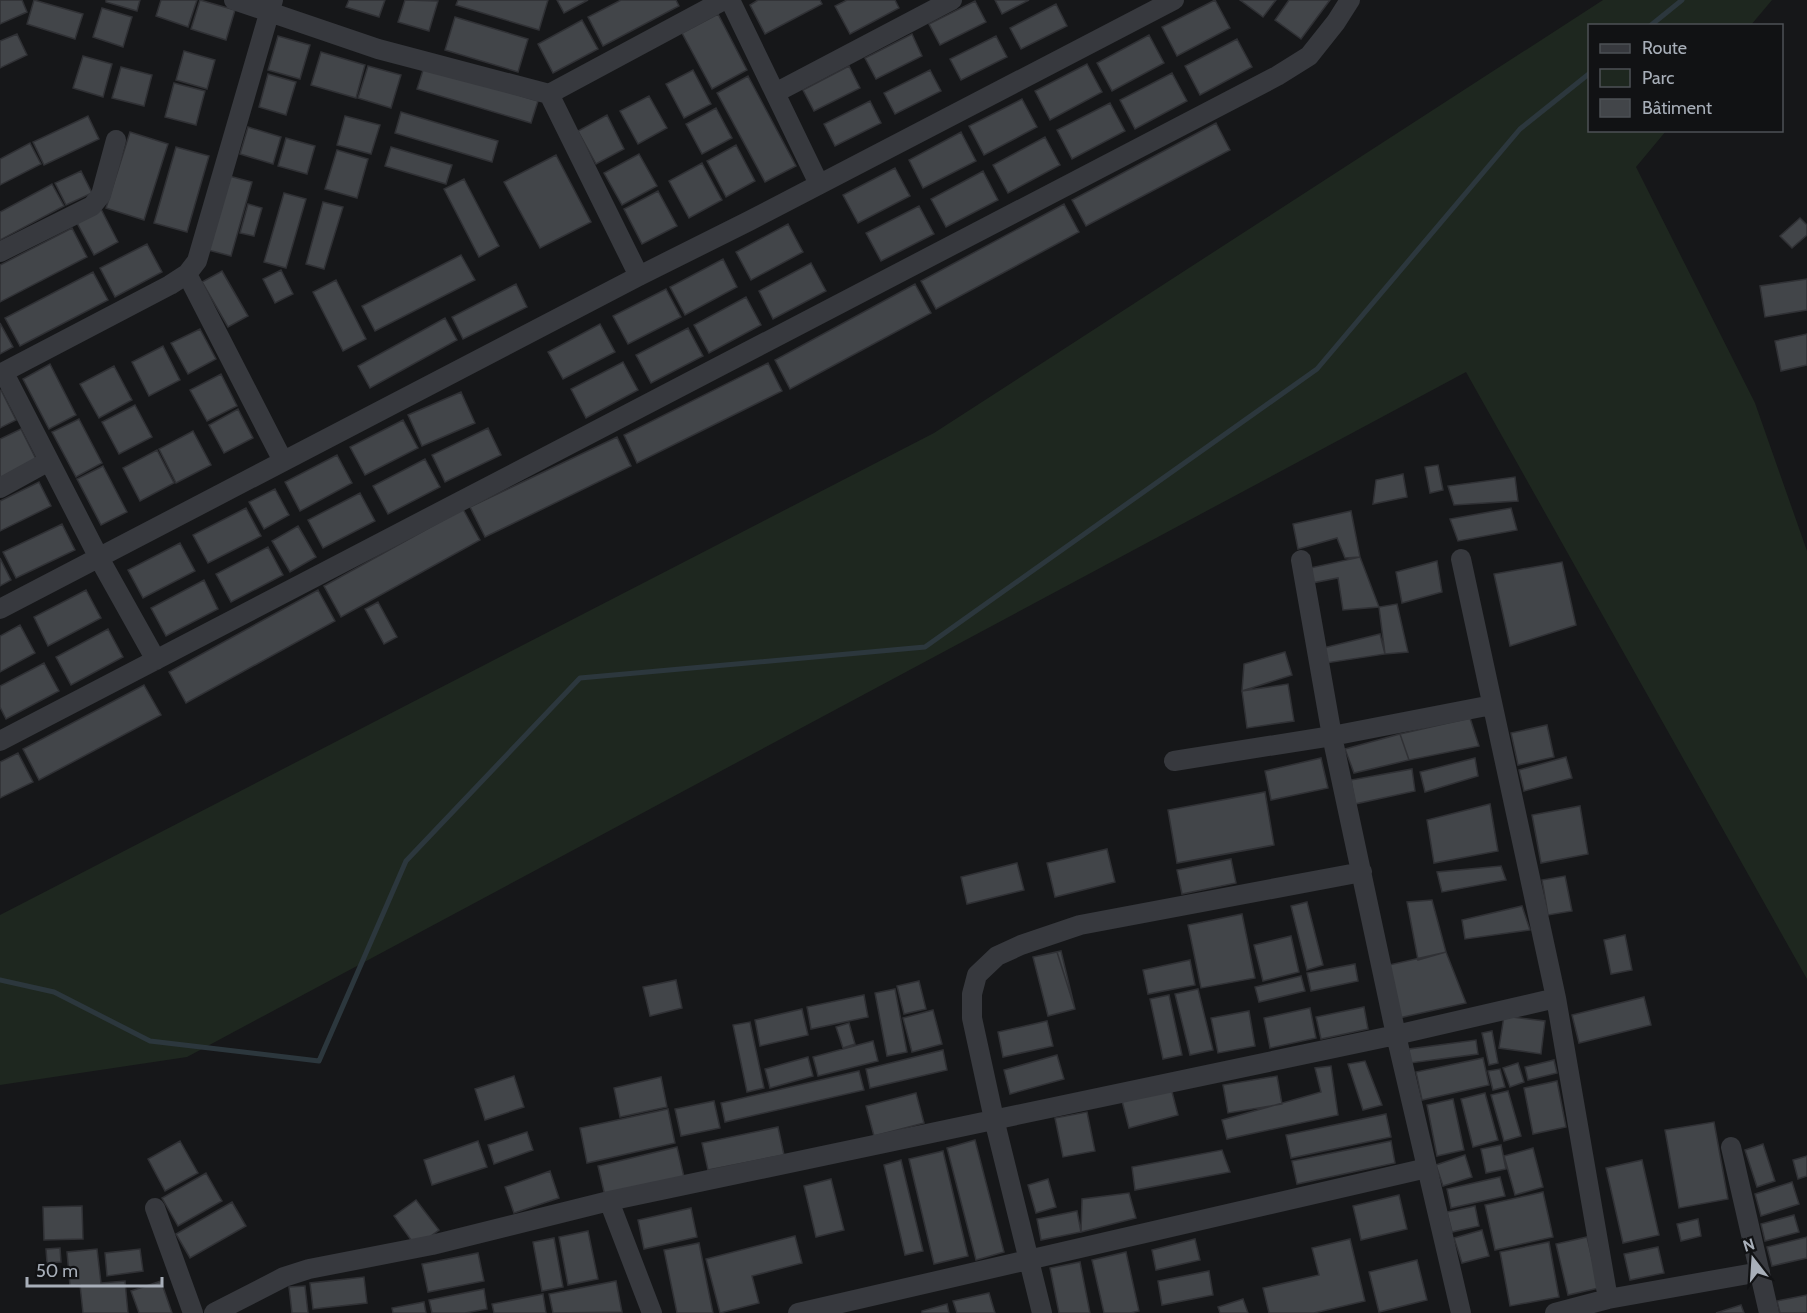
<svg xmlns="http://www.w3.org/2000/svg" width="1807" height="1313" font-family="Cabin,sans-serif">
<style>
.green{fill:#1e271f}
.lines{fill:none;stroke-linecap:round;stroke-linejoin:round}
.stream{stroke:#2c373d;stroke-width:5}
.building{fill:#424549;stroke:#303135;stroke-width:1.5}
.street{stroke:#37393e;stroke-width:20}
</style>
<rect width="100%" height="100%" fill="#161719"/>
<path class="green" d="M1603 0H1772L1751 25 1590 26V130L1666 131 1636 167 1755 403 1807 551V979L1466 372 187 1057 0 1085V915L934 433Z"/>
<g class="lines">
<path class="stream" d="M1650 26 1682 0
M0 980 54 992 150 1041 319 1061 406 861 580 678 925 647 1317 369 1520 129 1590 73"/>
</g>
<path class="building" d="M0 0H22L27 12 0 24Z
M34 0 83 14 75 39 27 24Z
M106 0H140L137 11 106 2Z
M161 0H197L188 27 156 16Z
M200 0 235 10 226 40 191 29Z
M349 0H385L379 17 346 7Z
M405 0 438 1 429 31 398 22Z
M458 0H548L539 30 456 5Z
M557 0H588L564 13Z
M621 0H676L679 6 603 46 588 17Z
M758 0H820L822 4 765 34 750 5Z
M847 0H895L899 8 850 34 835 6Z
M995 0H1029L1002 14Z
M1215 0 1230 28 1177 56 1162 27Z
M1240 0H1276L1263 17Z
M1289 0H1330L1301 39 1275 20Z
M975 1 986 22 940 45 929 24Z
M1056 4 1067 26 1021 49 1010 28Z
M102 8 132 17 123 47 93 37Z
M718 14 747 70 712 89 682 33Z
M455 17 528 39 518 72 445 50Z
M582 20 598 49 553 73 538 44Z
M17 34 27 55 0 68V41Z
M912 34 922 56 876 79 865 58Z
M1149 35 1164 63 1112 91 1097 63Z
M278 36 310 45 300 79 268 70Z
M996 36 1007 57 961 80 950 59Z
M1237 39 1252 67 1200 95 1185 66Z
M184 51 215 60 207 89 176 80Z
M321 52 365 65 356 98 311 85Z
M83 56 112 64 103 97 73 88Z
M1087 64 1102 92 1050 120 1035 91Z
M368 66 401 75 391 108 358 98Z
M849 66 860 88 814 111 803 90Z
M121 67 152 75 144 106 112 98Z
M424 67 538 101 531 123 417 89Z
M693 70 711 104 684 118 666 84Z
M930 70 941 91 895 114 884 93Z
M1172 73 1187 101 1135 129 1120 100Z
M268 74 296 82 286 115 259 107Z
M748 76 796 166 765 182 717 93Z
M174 83 205 91 196 125 165 117Z
M649 96 667 128 638 144 620 111Z
M1022 99 1037 127 984 155 969 126Z
M870 101 881 123 835 146 824 124Z
M1110 103 1125 131 1072 159 1057 130Z
M716 108 732 138 702 154 686 124Z
M401 112 498 141 492 162 395 133Z
M607 115 624 149 596 164 578 131Z
M88 116 99 139 44 165 33 142Z
M345 116 380 125 371 154 337 145Z
M1216 123 1230 150 1086 226 1072 200Z
M248 127 281 137 273 164 240 154Z
M130 132 168 144 144 220 106 208Z
M961 132 976 161 923 188 909 160Z
M1045 137 1060 165 1008 193 993 165Z
M286 138 315 146 307 174 278 166Z
M30 143 41 164 0 185V159Z
M736 145 755 181 726 197 707 161Z
M176 147 209 156 187 232 154 223Z
M391 147 452 165 446 184 385 166Z
M337 150 368 159 357 198 325 189Z
M639 154 657 186 622 205 604 173Z
M556 155 591 222 540 248 504 182Z
M702 163 722 200 689 218 669 181Z
M895 168 910 196 858 223 843 195Z
M81 171 92 193 66 205 55 183Z
M983 171 998 200 946 227 931 199Z
M229 176 252 182 231 256 208 250Z
M464 179 499 246 479 257 444 189Z
M52 184 64 206 0 240V212Z
M658 191 677 226 642 244 624 209Z
M284 193 306 199 286 268 264 262Z
M323 202 343 207 324 269 306 264Z
M248 204 262 208 254 236 240 233Z
M1064 204 1079 232 936 309 921 281Z
M919 206 934 234 881 261 866 233Z
M101 209 118 242 94 255 77 223Z
M1800 218 1807 225V235L1792 248 1780 236Z
M788 224 803 252 751 280 736 252Z
M72 228 87 257 0 302V265Z
M147 244 162 272 115 297 100 268Z
M461 255 475 280 375 331 362 306Z
M723 259 737 287 685 315 670 287Z
M811 263 826 291 773 319 759 291Z
M281 270 293 294 275 303 263 279Z
M222 271 248 316 228 327 202 282Z
M93 272 108 300 20 346 5 318Z
M1807 279V310L1765 317 1760 286Z
M336 280 366 339 343 351 313 292Z
M516 284 527 307 463 339 452 317Z
M915 284 931 313 790 389 775 360Z
M666 289 681 317 628 344 613 316Z
M746 297 761 325 709 353 694 325Z
M445 318 457 340 370 388 358 366Z
M0 323 13 347 0 354Z
M600 324 615 352 563 379 548 352Z
M688 328 703 356 651 383 636 355Z
M200 329 216 359 188 374 171 343Z
M1807 334V365L1781 371 1775 341Z
M163 346 180 380 149 396 132 362Z
M623 362 638 390 586 418 571 389Z
M768 363 782 391 637 463 624 435Z
M50 364 76 415 49 429 23 379Z
M114 366 132 400 99 418 80 384Z
M221 374 237 406 207 421 190 390Z
M1 390 16 420 0 428V391Z
M461 392 475 423 422 446 408 415Z
M135 405 152 437 119 454 102 422Z
M238 409 253 438 224 453 209 425Z
M79 419 102 463 76 477 52 432Z
M403 420 418 448 365 475 350 447Z
M488 428 501 455 445 482 432 455Z
M21 429 37 461 0 479V439Z
M193 431 211 465 176 483 159 449Z
M617 437 631 466 485 537 470 507Z
M157 450 174 483 140 501 123 468Z
M337 455 352 483 300 511 285 482Z
M425 459 440 487 388 514 373 486Z
M1438 465 1443 490 1430 493 1425 467Z
M103 466 127 512 101 525 77 479Z
M1403 474 1407 497 1373 504 1376 480Z
M1515 477 1518 501 1454 505 1448 486Z
M39 482 51 506 0 531V501Z
M275 489 289 515 264 529 249 502Z
M360 493 375 521 323 548 308 520Z
M246 508 261 536 208 563 193 535Z
M1511 508 1517 530 1458 541 1450 519Z
M463 509 480 540 341 617 324 586Z
M1351 511 1360 557 1345 558 1337 538 1298 549 1293 524Z
M62 524 75 550 16 578 3 552Z
M298 526 316 557 290 572 272 541Z
M180 543 195 571 143 598 128 570Z
M268 547 283 575 231 602 216 574Z
M1360 557 1379 607 1343 610 1338 578 1312 583 1310 568Z
M0 558 11 580 0 586Z
M1437 561 1442 592 1402 603 1396 572Z
M1562 562 1576 625 1510 646 1494 574Z
M204 580 218 609 166 636 151 608Z
M86 590 101 618 48 646 34 617Z
M318 590 335 621 186 703 169 672Z
M378 602 397 637 384 644 365 609Z
M1397 604 1408 652 1385 654 1379 607Z
M20 625 35 653 0 672V636Z
M108 629 123 657 71 685 56 657Z
M1380 634 1385 654 1326 663 1323 648Z
M1285 652 1292 675 1242 691 1244 664Z
M44 663 59 691 6 719 0 707V686Z
M1288 684 1294 721 1247 728 1242 691Z
M144 685 161 715 39 780 23 749Z
M1470 718 1479 746 1409 760 1400 734Z
M1547 725 1554 757 1518 765 1511 733Z
M1400 734 1409 760 1354 773 1345 749Z
M18 753 33 782 0 798V762Z
M1566 757 1572 778 1524 791 1519 770Z
M1321 758 1328 788 1271 800 1265 771Z
M1475 758 1478 776 1425 792 1420 772Z
M1412 769 1415 791 1355 804 1351 780Z
M1265 792 1274 845 1177 863 1168 810Z
M1490 804 1498 851 1434 863 1427 820Z
M1580 806 1588 854 1541 863 1532 815Z
M1107 849 1115 882 1055 897 1047 863Z
M1231 859 1236 883 1182 894 1177 870Z
M1017 863 1024 890 967 904 961 877Z
M1501 866 1506 880 1442 892 1437 872Z
M1565 876 1572 911 1548 915 1542 880Z
M1432 900 1446 952 1418 960 1407 902Z
M1307 902 1323 965 1307 970 1291 906Z
M1522 906 1530 930 1465 939 1462 920Z
M1242 914 1255 978 1201 988 1188 925Z
M1625 935 1632 970 1611 974 1604 940Z
M1291 936 1299 972 1263 981 1254 945Z
M1061 951 1075 1009 1048 1016 1033 957Z
M1057 952 1075 1009 1048 1016 1033 957Z
M1446 952 1466 1003 1399 1018 1389 965Z
M1190 960 1195 985 1148 994 1143 970Z
M1355 964 1358 981 1311 991 1307 973Z
M1301 976 1305 991 1259 1002 1255 987Z
M676 980 682 1008 650 1016 643 987Z
M919 981 926 1009 904 1014 897 986Z
M895 989 907 1052 887 1056 875 993Z
M1198 989 1213 1050 1190 1055 1175 994Z
M864 995 868 1017 811 1029 807 1007Z
M1169 995 1182 1055 1163 1059 1150 999Z
M1644 997 1651 1025 1579 1043 1572 1015Z
M1364 1007 1368 1029 1321 1039 1316 1017Z
M1310 1008 1316 1038 1270 1048 1264 1018Z
M802 1009 808 1035 760 1046 755 1020Z
M933 1010 942 1044 912 1052 903 1018Z
M1249 1011 1255 1046 1218 1053 1211 1018Z
M1504 1016 1545 1021 1541 1054 1499 1048Z
M1047 1021 1053 1046 1003 1057 998 1032Z
M750 1022 764 1088 747 1092 733 1025Z
M849 1023 855 1044 843 1048 836 1027Z
M1492 1031 1498 1063 1489 1065 1482 1033Z
M1476 1040 1478 1054 1410 1063 1409 1049Z
M873 1041 878 1061 818 1076 813 1057Z
M943 1050 947 1070 870 1088 866 1069Z
M1057 1055 1064 1079 1010 1094 1004 1070Z
M808 1057 813 1076 770 1088 765 1069Z
M1483 1058 1489 1085 1422 1100 1416 1072Z
M1554 1060 1557 1073 1528 1080 1525 1067Z
M1365 1061 1382 1105 1363 1110 1348 1064Z
M1518 1063 1524 1082 1510 1087 1503 1068Z
M1331 1066 1338 1115 1227 1139 1222 1120 1321 1092 1315 1068Z
M1500 1069 1505 1087 1493 1090 1488 1071Z
M859 1071 864 1090 725 1122 721 1103Z
M514 1076 524 1107 485 1120 475 1089Z
M1277 1076 1282 1104 1228 1113 1223 1085Z
M661 1077 667 1107 620 1117 614 1088Z
M1557 1081 1566 1127 1533 1134 1524 1088Z
M1171 1088 1178 1115 1129 1128 1122 1101Z
M1508 1091 1521 1136 1504 1141 1491 1095Z
M916 1093 924 1123 874 1136 866 1106Z
M1485 1093 1498 1140 1473 1147 1461 1099Z
M1453 1099 1464 1150 1437 1156 1427 1105Z
M714 1101 720 1128 681 1136 675 1109Z
M668 1109 675 1143 587 1163 580 1128Z
M1087 1112 1095 1151 1063 1157 1055 1118Z
M1386 1114 1391 1137 1291 1158 1286 1135Z
M1714 1122 1728 1199 1679 1208 1665 1130Z
M778 1127 784 1155 708 1170 702 1143Z
M527 1132 533 1150 494 1164 488 1145Z
M975 1140 1004 1252 976 1260 947 1148Z
M180 1141 198 1173 165 1191 148 1159Z
M478 1141 487 1167 432 1185 424 1160Z
M1391 1141 1395 1163 1297 1184 1292 1161Z
M1763 1144 1775 1181 1757 1187 1745 1150Z
M1501 1145 1506 1169 1486 1173 1481 1149Z
M677 1147 684 1177 605 1196 598 1166Z
M1533 1148 1543 1187 1515 1195 1504 1156Z
M1222 1150 1230 1172 1135 1190 1132 1167Z
M943 1151 968 1256 934 1264 909 1159Z
M1465 1155 1472 1177 1443 1186 1436 1165Z
M1807 1156V1176L1798 1179 1793 1160Z
M901 1160 923 1251 905 1255 884 1165Z
M1642 1160 1659 1235 1623 1243 1606 1168Z
M550 1171 559 1198 514 1213 505 1187Z
M206 1173 222 1201 178 1226 162 1198Z
M1500 1177 1505 1196 1451 1208 1447 1189Z
M831 1179 844 1230 816 1237 804 1186Z
M1048 1179 1056 1207 1036 1213 1028 1185Z
M1792 1182 1799 1204 1761 1216 1755 1194Z
M1543 1192 1553 1237 1495 1250 1485 1205Z
M1129 1193 1136 1218 1081 1232 1082 1199Z
M1399 1195 1407 1229 1361 1240 1353 1206Z
M416 1200 439 1230 416 1247 394 1216Z
M232 1202 246 1226 190 1258 176 1234Z
M82 1206 83 1239 44 1240 43 1207Z
M1475 1206 1479 1226 1452 1232 1447 1212Z
M691 1208 697 1237 644 1249 638 1220Z
M1077 1211 1081 1232 1041 1240 1037 1219Z
M1794 1215 1799 1232 1765 1241 1761 1224Z
M1698 1219 1701 1236 1681 1241 1677 1224Z
M1482 1230 1489 1256 1462 1263 1454 1238Z
M588 1231 598 1279 568 1285 559 1237Z
M795 1236 802 1263 752 1276 759 1303 720 1313 706 1259Z
M1587 1237 1599 1288 1568 1295 1556 1244Z
M1807 1237V1258L1772 1266 1767 1247Z
M554 1238 563 1287 542 1291 533 1242Z
M1195 1239 1200 1260 1156 1270 1152 1250Z
M1350 1239 1365 1301 1314 1313H1269L1263 1288 1319 1275 1312 1248Z
M1549 1242 1559 1297 1510 1306 1500 1252Z
M699 1243 713 1313H677L664 1250Z
M1658 1247 1664 1273 1630 1280 1624 1254Z
M60 1248 61 1262 47 1263 46 1249Z
M97 1249 101 1283 125 1281 128 1313H83L80 1285 70 1286 67 1252Z
M140 1249 143 1271 107 1276 105 1253Z
M1126 1252 1139 1311 1130 1313H1104L1092 1260Z
M478 1253 484 1281 428 1292 422 1264Z
M1417 1260 1427 1300 1379 1312 1369 1272Z
M1080 1262 1090 1313H1059L1050 1268Z
M1209 1271 1213 1295 1162 1305 1158 1281Z
M364 1277 367 1303 313 1309 310 1283Z
M161 1281 172 1313H139L131 1291Z
M616 1281 622 1312 553 1313 549 1294Z
M305 1286 308 1313H292L289 1287Z
M484 1289 487 1309 465 1313H432L429 1300Z
M989 1293 995 1313H957L953 1301Z
M543 1294 546 1313H494L492 1304Z
M1807 1295V1313H1780L1777 1301Z
M1243 1299 1248 1313H1220L1218 1307Z
M424 1302 426 1313H393L392 1308Z
M947 1304 949 1313H922V1311Z
M1741 1305 1744 1313H1716Z"/>
<g class="lines">
<path class="street" d="M234 0 378 49 549 94 724 0
M730 0 819 184
M775 93 952 0
M549 94 639 276
M0 252 92 206 101 195 116 140
M187 274 283 461
M4 373 99 558 156 660
M0 374 170 285 187 274 197 261 273 0
M0 488 49 461
M1461 559 1556 998 1608 1299 1555 1313
M1301 560 1332 736 1396 1035 1461 1313
M0 609 639 276 749 221 1174 0
M0 741 1277 76 1309 56 1336 22 1350 0
M1174 761 1332 736 1492 705
M1731 1147 1769 1313
M155 1208 193 1313
M1608 1299 1760 1272
M214 1313 284 1277 309 1269 432 1245 609 1201
M652 1313 609 1201 1396 1035 1556 998
M798 1313 1427 1168
M1042 1313 994 1119 972 1018V994L977 975 997 956 1021 945 1080 925 1362 872"/>
</g>
<rect x="1588" y="24" width="195" height="108" fill="#111214" stroke="#4d5156" stroke-width="1.5"/>
<rect x="1600" y="44" width="30" height="9" fill="#37393e" stroke="#4d5156" stroke-width="1.5"/>
<text x="1642" y="54" font-size="18" fill="#a8afb9">Route</text>
<rect x="1600" y="69" width="30" height="18" fill="#1e271f" stroke="#4d5156" stroke-width="1.5"/>
<text x="1642" y="84" font-size="18" fill="#a8afb9">Parc</text>
<rect x="1600" y="99" width="30" height="18" fill="#424549" stroke="#4d5156" stroke-width="1.5"/>
<text x="1642" y="114" font-size="18" fill="#a8afb9">Bâtiment</text>
<g transform="translate(1753 1259) rotate(343)" stroke="#111214" stroke-width="4.5" paint-order="stroke">
<path d="M0-4.5L10 22L0 15L-10 22Z" fill="#a8afb9"/>
<text y="-9" font-size="16" font-weight="bold" text-anchor="middle" fill="#a8afb9">N</text>
</g>
<path d="M27 1277v9h135v-9" fill="none" stroke="#a8afb9" stroke-width="3"/>
<text x="36" y="1277" font-size="18" fill="#a8afb9" stroke="#111214" stroke-width="4.5" paint-order="stroke">50 m</text>
</svg>
